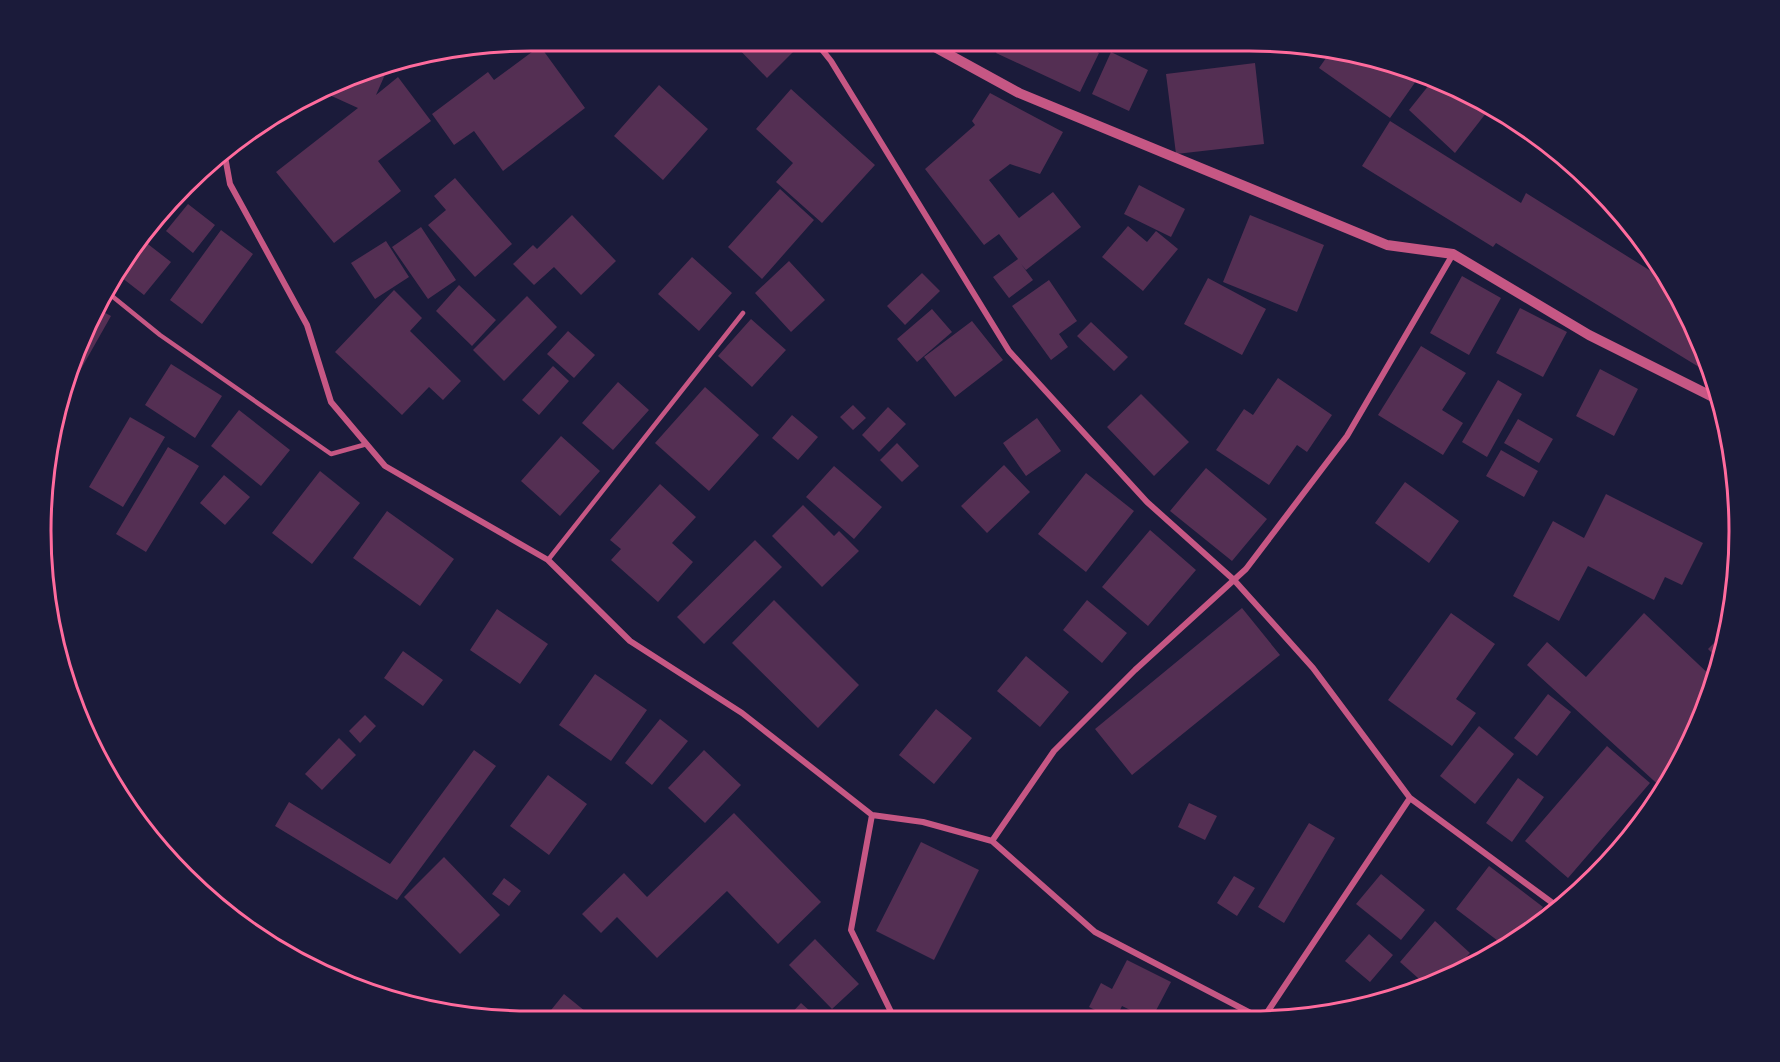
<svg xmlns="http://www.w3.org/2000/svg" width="1780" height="1062" font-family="Raleway,sans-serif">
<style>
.building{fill:#542f53}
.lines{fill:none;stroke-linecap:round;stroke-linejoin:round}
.service{stroke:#c65784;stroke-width:4.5}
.minor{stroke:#c65784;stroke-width:6}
.tertiary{stroke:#c65784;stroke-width:10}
.rim{fill:none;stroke:#ff6b9d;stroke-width:3}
</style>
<rect width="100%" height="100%" fill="#1b1b3a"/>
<path class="building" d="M731 41H800L802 43 767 78Z
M1001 41H1076L1099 53 1080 92 996 53Z
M1111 41H1153L1150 52 1103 42Z
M540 46 585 108 503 171 474 131 454 145 432 114 488 72 494 80Z
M1331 51 1407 67 1421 74 1390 118 1319 68Z
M1111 52 1148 70 1129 111 1092 94Z
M1255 63 1264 144 1176 154 1166 74Z
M374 66 387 70 376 95 398 77 431 121 378 161 401 191 334 243 276 172 358 108 325 93Z
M1433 80 1490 108 1455 153 1409 110Z
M659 85 708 129 663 180 614 136Z
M791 89 875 165 822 223 776 182 793 163 756 129Z
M990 93 1063 132 1040 174 1010 164 989 180 1019 218 1053 192 1081 227 1026 270 1021 264 1033 280 1009 298 993 277 1018 259 999 234 984 245 925 169 975 125 972 121Z
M1390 121 1521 203 1526 193 1670 283 1702 344 1712 375 1496 243 1493 247 1362 166Z
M455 178 512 244 475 277 428 225 446 210 434 196Z
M1139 185 1185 209 1171 237 1124 214Z
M780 189 814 220 762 279 728 247Z
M188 204 215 225 193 253 166 231Z
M572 215 616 261 581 295 554 267 534 285 513 264 533 245 537 249Z
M1250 215 1324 245 1297 312 1223 282Z
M1128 226 1147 242 1156 231 1178 249 1143 291 1102 257Z
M421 227 456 280 428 299 392 247Z
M221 230 253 254 202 324 170 300Z
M144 241 171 262 144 295 117 274Z
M386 241 409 277 375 299 351 263Z
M692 257 732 293 699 331 658 294Z
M789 261 825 300 791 332 755 293Z
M922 273 940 291 905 325 887 306Z
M1462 276 1501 298 1469 355 1430 333Z
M1208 278 1266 309 1242 355 1184 324Z
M1049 280 1077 321 1059 334 1068 347 1051 360 1012 306Z
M459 285 496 320 472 346 436 311Z
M394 290 422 318 410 331 461 381 443 400 429 387 402 415 335 352Z
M527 296 557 327 504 381 473 350Z
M1520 308 1567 332 1543 377 1496 353Z
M98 309 111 316 64 399 62 398 66 374Z
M932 309 952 332 917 362 897 339Z
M751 319 786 350 752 387 718 356Z
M972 321 1003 360 955 397 924 357Z
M1091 322 1128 357 1114 371 1077 336Z
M568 331 595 355 574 378 547 354Z
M1421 346 1466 373 1442 410 1463 423 1443 455 1378 415Z
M171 364 222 396 195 438 145 405Z
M553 366 569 381 539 415 522 400Z
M1600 369 1638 389 1614 436 1576 416Z
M1278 378 1332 415 1307 452 1297 445 1269 485 1216 450 1244 409 1253 415Z
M1498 380 1522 394 1487 457 1462 442Z
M618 382 649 410 613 450 582 423Z
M705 387 759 435 709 491 655 443Z
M1141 394 1189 442 1154 476 1107 427Z
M853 405 866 418 853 430 840 417Z
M888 407 906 424 879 452 862 435Z
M239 410 290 450 261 486 211 446Z
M792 415 818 437 798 460 772 438Z
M130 417 165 437 123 507 89 487Z
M1037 418 1061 451 1026 476 1003 443Z
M1518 419 1553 439 1539 463 1504 443Z
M561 436 600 471 560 516 521 481Z
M897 443 919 466 902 482 880 460Z
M168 447 199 466 146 552 116 534Z
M1501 450 1538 471 1524 497 1486 476Z
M1004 465 1030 492 987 533 961 506Z
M834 466 882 507 854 539 806 497Z
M1206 468 1267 519 1232 561 1170 511Z
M320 471 360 503 312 564 272 533Z
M1086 473 1134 511 1086 572 1038 534Z
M224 475 250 497 225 525 200 503Z
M1405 482 1459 521 1429 563 1375 523Z
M660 484 696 517 672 543 693 562 658 602 611 560 621 549 610 540Z
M1606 494 1703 543 1682 585 1665 577 1654 600 1588 566 1559 621 1513 596 1553 521 1584 538Z
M803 505 834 536 839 531 859 551 822 587 772 536Z
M387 511 454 559 420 606 353 558Z
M1150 530 1196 570 1148 626 1102 587Z
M755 540 782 567 704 644 677 617Z
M774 600 859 685 818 728 732 643Z
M1087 600 1127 633 1102 663 1063 630Z
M1242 608 1280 655 1132 775 1095 729Z
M497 609 548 644 520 684 470 650Z
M1451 613 1495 644 1456 699 1476 713 1452 746 1388 700Z
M1644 613 1714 679 1702 719 1664 790 1527 665 1547 642 1586 677Z
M1730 627 1720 661 1708 649Z
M403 651 443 680 423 706 384 678Z
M1026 656 1069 692 1040 727 997 691Z
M595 674 647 710 611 761 559 725Z
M1548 694 1571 712 1537 756 1514 738Z
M936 709 972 738 934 784 899 755Z
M365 715 376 726 360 743 349 731Z
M660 719 688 741 652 785 625 763Z
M1479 726 1514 754 1475 804 1440 776Z
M339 738 356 755 322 790 305 774Z
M1607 746 1650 783 1568 878 1525 841Z
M474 750 496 766 397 900 275 826 289 802 390 864Z
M704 750 741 785 705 823 668 788Z
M548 775 587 804 549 855 510 826Z
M1518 778 1544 797 1512 842 1486 823Z
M1189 803 1217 816 1205 840 1178 827Z
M734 813 821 902 778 944 727 891 657 958 617 917 601 933 582 914 624 873 647 897Z
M1309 823 1335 838 1284 923 1258 907Z
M921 842 979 870 934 960 876 931Z
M444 857 500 915 460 954 404 897Z
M1489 866 1543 907 1522 934 1506 947 1456 909Z
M1381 874 1425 910 1401 940 1356 904Z
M1234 876 1255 888 1237 916 1217 903Z
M504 878 521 891 509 906 492 894Z
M1435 921 1470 953 1449 976 1427 986 1400 962Z
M1369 934 1393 955 1370 982 1345 961Z
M815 939 859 984 832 1009 789 965Z
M1127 960 1171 982 1151 1020 1122 1006 1115 1020 1089 1007 1101 983 1112 989Z
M564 994 596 1020H543Z
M801 1003 820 1020H785Z
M1211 1010 1231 1020H1205Z"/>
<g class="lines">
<path class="service" d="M107 292 160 335 331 454 367 444
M548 560 743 313"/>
<path class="minor" d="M815 41 831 61 1009 351 1147 502 1234 580 1313 668 1410 798 1558 907
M224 151 230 184 307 325 331 402 385 466 548 560 630 641 742 713 872 815 923 822 992 841 1095 932 1264 1020
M872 815 851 930 895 1020
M992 841 1054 751 1135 670 1246 569 1347 436 1453 254
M1262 1020 1410 798"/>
<path class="tertiary" d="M924 41 1019 93 1387 245 1453 254 1589 335 1719 400"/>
</g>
<path d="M0 0H1780V1062H0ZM531 51H1249A480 480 0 0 1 1729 531V531A480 480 0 0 1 1249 1011H531A480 480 0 0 1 51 531V531A480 480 0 0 1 531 51Z" fill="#1b1b3a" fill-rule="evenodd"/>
<path class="rim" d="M531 51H1249A480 480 0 0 1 1729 531V531A480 480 0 0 1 1249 1011H531A480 480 0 0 1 51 531V531A480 480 0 0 1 531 51Z"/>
</svg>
